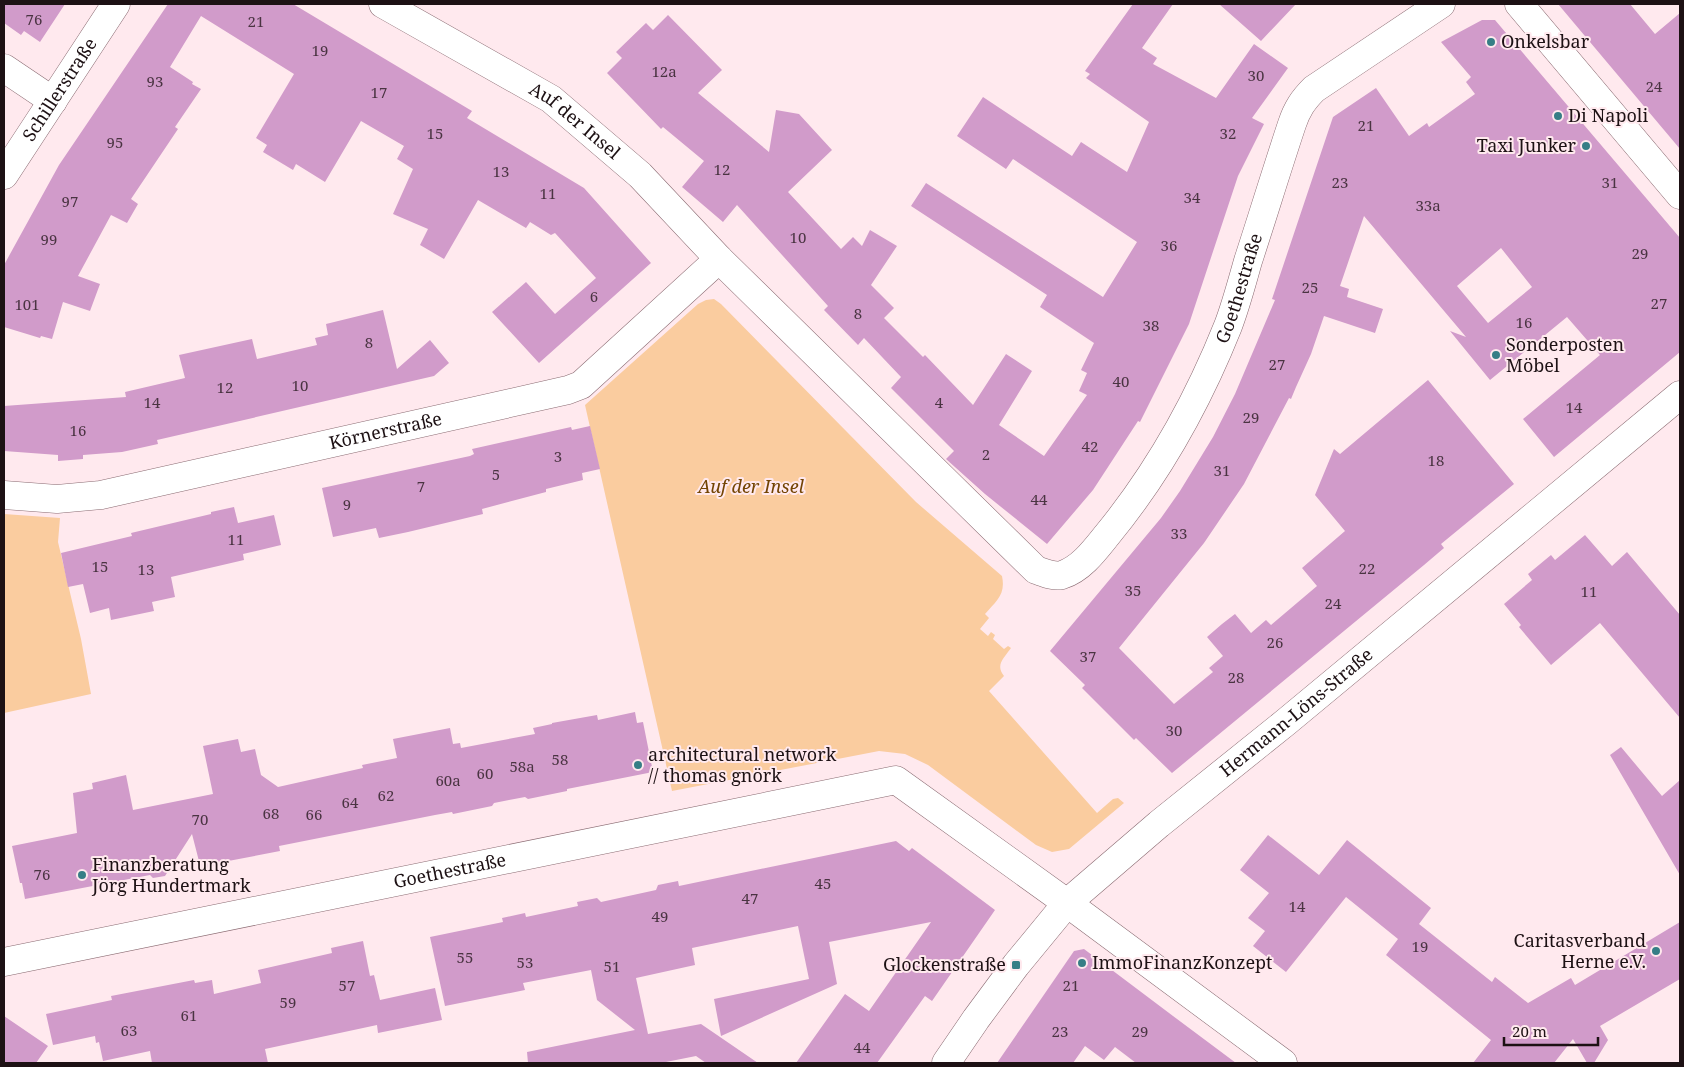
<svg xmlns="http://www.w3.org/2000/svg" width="1684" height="1067" font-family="'Noto Serif',serif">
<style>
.green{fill:#facc9f}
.building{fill:#d19bca;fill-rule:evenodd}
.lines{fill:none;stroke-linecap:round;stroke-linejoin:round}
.minor-casing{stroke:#8a6b72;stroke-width:29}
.minor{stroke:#fff;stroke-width:28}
.poi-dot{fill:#367e86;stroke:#ffe9ee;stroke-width:2}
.labels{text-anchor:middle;stroke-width:4;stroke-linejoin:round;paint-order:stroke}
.number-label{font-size:15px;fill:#4a3442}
.poi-label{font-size:18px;fill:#1d1114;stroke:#ffe9ee;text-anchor:start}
.street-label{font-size:18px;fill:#1d1114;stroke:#ffe9ee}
.park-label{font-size:18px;font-style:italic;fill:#734402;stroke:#ffe9ee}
</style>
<rect width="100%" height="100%" fill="#ffe9ee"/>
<path class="green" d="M714 299 721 304 916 502 1002 576C1006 595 996 601 985 614L989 618 980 629 988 636 991 632 995 635 993 639 1004 649 1008 646 1011 648C1004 658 995 665 1004 676L989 691 1097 813 1113 799 1118 798 1124 803 1069 849 1052 852 1036 845 928 765 905 754 879 751 672 791 585 405 698 304 706 300Z
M4 514 60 518 58 542 81 639 91 694 4 713Z"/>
<path class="building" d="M4 4H65L40 42 24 31 21 35 4 23Z
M168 4H293L472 111 467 118 584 188 651 263 539 363 492 312 526 282 555 314 596 278 555 233 551 235 530 222 526 228 478 200 444 259 420 245 428 229 393 214 413 169 397 159 404 146 361 121 325 182 296 164 293 170 263 152 267 145 256 138 294 74 201 16 170 67 193 82 192 84 201 89 175 127 178 129 131 199 138 204 127 223 111 215 78 276 100 284 90 311 63 302 52 339 41 336 40 338 4 327V265L59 165Z
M1133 4H1173L1142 48 1157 58 1153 64 1216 98 1254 44 1288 68 1252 118 1264 124 1238 176 1189 324 1140 422 1138 421 1093 490 1047 544 985 494 946 459 954 451 891 388 901 377 864 338 858 345 824 310 828 306 737 205 723 222 682 187 704 161 663 127 661 129 607 73 622 58 616 52 646 23 653 30 668 15 722 70 698 93 769 152 776 110 799 114 832 150 788 192 841 249 853 237 862 246 870 230 897 246 871 285 894 308 884 318 923 357 925 355 973 405 1006 354 1032 371 999 425 1044 456 1087 395 1079 391 1087 373 1081 370 1094 343 1040 307 1047 295 911 206 926 183 1103 297 1137 242 1013 159 1006 169 957 136 983 97 1072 156 1081 142 1127 172 1149 122 1086 78 1090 74 1085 71Z
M1219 4H1296L1261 41Z
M1558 4H1630L1655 34 1680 13V149Z
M1482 20H1495L1680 238V352L1554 457 1523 419 1600 355 1567 317 1490 380 1450 331 1466 337 1364 216 1340 286 1349 289 1347 297 1383 309 1375 333 1324 316 1311 354 1296 387 1291 399 1289 398 1244 484 1204 543 1119 648 1174 704 1213 672 1209 668 1223 656 1207 637 1222 624 1235 614 1251 633 1266 620 1271 625 1317 586 1302 568 1345 531 1315 495 1334 449 1340 454 1428 380 1514 484 1441 544 1444 548 1424 565 1172 773 1136 738 1134 740 1082 688 1085 685 1050 651 1161 518 1180 491 1213 437 1235 394 1275 300 1272 299 1333 117 1376 88 1409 136 1427 123 1429 127 1475 94 1466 82 1471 77 1441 42ZM1501 248 1532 287 1488 323 1457 286Z
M383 310 397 369 430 340 449 363 434 376 157 440 158 444 122 452 83 455V459L58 461V455L4 451V406L126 397 125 392 185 378 179 355 252 339 257 359 317 345 315 338 328 335 326 324Z
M590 426 600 469 582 473 583 480 546 489V492L482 509 483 514 408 532 379 538 376 528 333 537 322 488 470 456 474 454 472 449 571 427 572 430Z
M234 507 238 523 274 515 281 545 243 554 244 560 171 577 175 597 152 602 154 611 111 620 109 608 90 613 83 584 68 587 61 553 132 536 131 533 211 514V512Z
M1585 535 1612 566 1627 552 1680 615V718L1600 623 1551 665 1519 627 1521 625 1504 604 1532 580 1528 574 1551 555 1555 560Z
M635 712 637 723 643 722 653 772 567 789V791L528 799 525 797 509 800 494 803 492 806 453 814 452 812 435 815 279 846 280 851 223 862 224 864 201 869 192 834 165 876 153 878 150 875 25 899 22 883H20L12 846 77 833 73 793 93 789 92 783 126 775 133 810 213 794 203 746 238 739 241 752 255 749 261 775 278 787 363 768 362 765 397 758 393 739 450 728 453 744 460 743 461 748 535 734 533 728 552 724V723L597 715 598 720Z
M1621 747 1662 796 1680 780V875L1610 755Z
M1268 835 1319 875 1347 840 1431 908 1419 924 1492 982 1495 977 1528 1003 1571 978 1575 985 1680 922V979L1600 1026 1608 1040 1594 1063H1587L1573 1039 1554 1063H1473L1491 1040 1386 955 1398 939 1346 897 1286 972 1253 946 1265 931 1248 918 1269 893 1240 870Z
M896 841 909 851 912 848 995 910 932 1001 925 996 877 1063H796L845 994 869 1011 931 922 829 942 837 984 721 1036 714 999 809 979 798 926 692 948 695 965 636 978 648 1034 701 1024 758 1063H706L696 1056 661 1063H528L527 1052 635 1030 597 1000 591 970 523 983 525 990 445 1006 430 937 503 922 502 918 525 913 526 917 578 906 577 902 597 898 601 902 656 890 658 885 678 881 679 886Z
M363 941 370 976 374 975 380 1000 435 988 442 1020 378 1033 377 1025 265 1049 268 1063H152L150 1051 103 1061 99 1042 96 1043 95 1036 53 1045 46 1014 112 1000 111 996 194 980 195 983 212 980 214 994 261 983 258 970 332 953 331 948Z
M1084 949 1173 1016 1236 1063H1136L1115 1047 1104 1060 1085 1046 1073 1063H997L1074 951Z
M4 1016 48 1046 36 1063H4Z"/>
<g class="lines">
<g class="minor-casing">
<g id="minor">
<path id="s1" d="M383 4 551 99 640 175 719 259 1036 570C1045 573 1053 577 1062 575 1081 569 1095 550 1107 535 1158 473 1198 401 1228 326 1236 305 1242 282 1248 261 1263 215 1277 169 1292 124 1297 109 1303 100 1314 89L1441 4"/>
<path d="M1519 4 1680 195"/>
<path d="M4 68 53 101"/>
<path id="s2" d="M4 175 116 4"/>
<path id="s3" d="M4 495 57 499 101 495 568 390 581 385 719 259"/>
<path id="s4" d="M4 962 896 780 1067 903 1283 1063"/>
<path id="s5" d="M946 1063 976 1019 1016 965 1067 903 1159 824 1286 722 1680 395"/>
</g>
</g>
<use href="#minor" class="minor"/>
</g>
<g class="poi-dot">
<circle cx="1491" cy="42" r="5"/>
<circle cx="1558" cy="116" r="5"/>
<circle cx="1586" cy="146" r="5"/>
<circle cx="1496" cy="355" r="5"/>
<circle cx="638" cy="765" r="5"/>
<circle cx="82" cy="875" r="5"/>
<circle cx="1656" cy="951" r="5"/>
<circle cx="1082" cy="963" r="5"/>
<rect x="1011" y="960" width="10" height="10" rx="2.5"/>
</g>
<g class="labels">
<g class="number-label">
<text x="34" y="25">76</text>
<text x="256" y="27">21</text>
<text x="320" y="56">19</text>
<text x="664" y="77">12a</text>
<text x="1256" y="81">30</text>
<text x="155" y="87">93</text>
<text x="1654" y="92">24</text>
<text x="379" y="98">17</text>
<text x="1366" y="131">21</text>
<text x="435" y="139">15</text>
<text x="1228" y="139">32</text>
<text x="115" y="148">95</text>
<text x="722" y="175">12</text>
<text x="501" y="177">13</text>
<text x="1340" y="188">23</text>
<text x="1610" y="188">31</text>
<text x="548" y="199">11</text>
<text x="1192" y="203">34</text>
<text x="70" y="207">97</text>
<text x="1428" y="211">33a</text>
<text x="798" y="243">10</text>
<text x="49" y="245">99</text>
<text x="1169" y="251">36</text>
<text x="1640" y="259">29</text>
<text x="1310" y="293">25</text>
<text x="594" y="302">6</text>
<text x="1659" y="309">27</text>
<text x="27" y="310">101</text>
<text x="858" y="319">8</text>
<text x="1524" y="328">16</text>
<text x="1151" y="331">38</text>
<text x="369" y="348">8</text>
<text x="1277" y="370">27</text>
<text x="1121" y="387">40</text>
<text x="300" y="391">10</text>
<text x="225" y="393">12</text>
<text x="152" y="408">14</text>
<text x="939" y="408">4</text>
<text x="1574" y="413">14</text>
<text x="1251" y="423">29</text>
<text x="78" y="436">16</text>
<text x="1090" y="452">42</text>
<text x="986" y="460">2</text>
<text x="558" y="462">3</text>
<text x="1436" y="466">18</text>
<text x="1222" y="476">31</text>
<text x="496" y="480">5</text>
<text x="421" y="492">7</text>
<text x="1039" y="505">44</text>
<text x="347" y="510">9</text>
<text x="1179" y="539">33</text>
<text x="236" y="545">11</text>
<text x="100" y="572">15</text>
<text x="1367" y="574">22</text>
<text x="146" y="575">13</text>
<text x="1133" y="596">35</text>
<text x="1589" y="597">11</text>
<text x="1333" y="609">24</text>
<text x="1275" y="648">26</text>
<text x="1088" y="662">37</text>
<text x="1236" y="683">28</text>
<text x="1174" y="736">30</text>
<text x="560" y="765">58</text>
<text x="522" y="772">58a</text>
<text x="485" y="779">60</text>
<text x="448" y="786">60a</text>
<text x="386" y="801">62</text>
<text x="350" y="808">64</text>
<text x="271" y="819">68</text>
<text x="314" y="820">66</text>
<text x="200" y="825">70</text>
<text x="42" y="880">76</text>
<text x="823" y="889">45</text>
<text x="750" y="904">47</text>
<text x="1297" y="912">14</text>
<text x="660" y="922">49</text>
<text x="1420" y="952">19</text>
<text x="465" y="963">55</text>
<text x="525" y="968">53</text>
<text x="612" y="972">51</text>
<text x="347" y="991">57</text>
<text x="1071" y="991">21</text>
<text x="288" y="1008">59</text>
<text x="189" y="1021">61</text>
<text x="129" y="1036">63</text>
<text x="1060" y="1037">23</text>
<text x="1140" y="1037">29</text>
<text x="862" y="1053">44</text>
</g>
<g class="poi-label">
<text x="1501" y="48">Onkelsbar</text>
<text x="1568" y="122">Di Napoli</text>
<text x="1576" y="152" text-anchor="end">Taxi Junker</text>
<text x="1506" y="351">Sonderposten<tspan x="1506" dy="21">Möbel</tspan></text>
<text x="648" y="761">architectural network<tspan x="648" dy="21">// thomas gnörk</tspan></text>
<text x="92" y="871">Finanzberatung<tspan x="92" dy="21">Jörg Hundertmark</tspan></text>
<text x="1646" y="947" text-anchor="end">Caritasverband<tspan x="1646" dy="21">Herne e.V.</tspan></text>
<text x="1092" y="969">ImmoFinanzKonzept</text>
<text x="1006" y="971" text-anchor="end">Glockenstraße</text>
</g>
<g class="street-label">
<text dy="6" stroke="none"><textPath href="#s2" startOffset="102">Schillerstraße</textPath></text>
<text dy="6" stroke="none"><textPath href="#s1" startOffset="225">Auf der Insel</textPath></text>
<text dy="6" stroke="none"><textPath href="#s1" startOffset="1239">Goethestraße</textPath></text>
<text dy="6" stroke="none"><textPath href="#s3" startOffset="389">Körnerstraße</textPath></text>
<text dy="6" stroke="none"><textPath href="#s5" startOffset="499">Hermann-Löns-Straße</textPath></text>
<text dy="6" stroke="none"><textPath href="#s4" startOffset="455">Goethestraße</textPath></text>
</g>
<g class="park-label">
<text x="751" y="493">Auf der Insel</text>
</g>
</g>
<rect width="1684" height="1067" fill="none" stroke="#1d1114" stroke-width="10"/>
<path d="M1504 1037v8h94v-8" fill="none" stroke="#1d1114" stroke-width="2.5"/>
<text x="1512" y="1037" font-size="15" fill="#1d1114" stroke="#ffe9ee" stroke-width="4" paint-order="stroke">20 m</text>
</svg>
